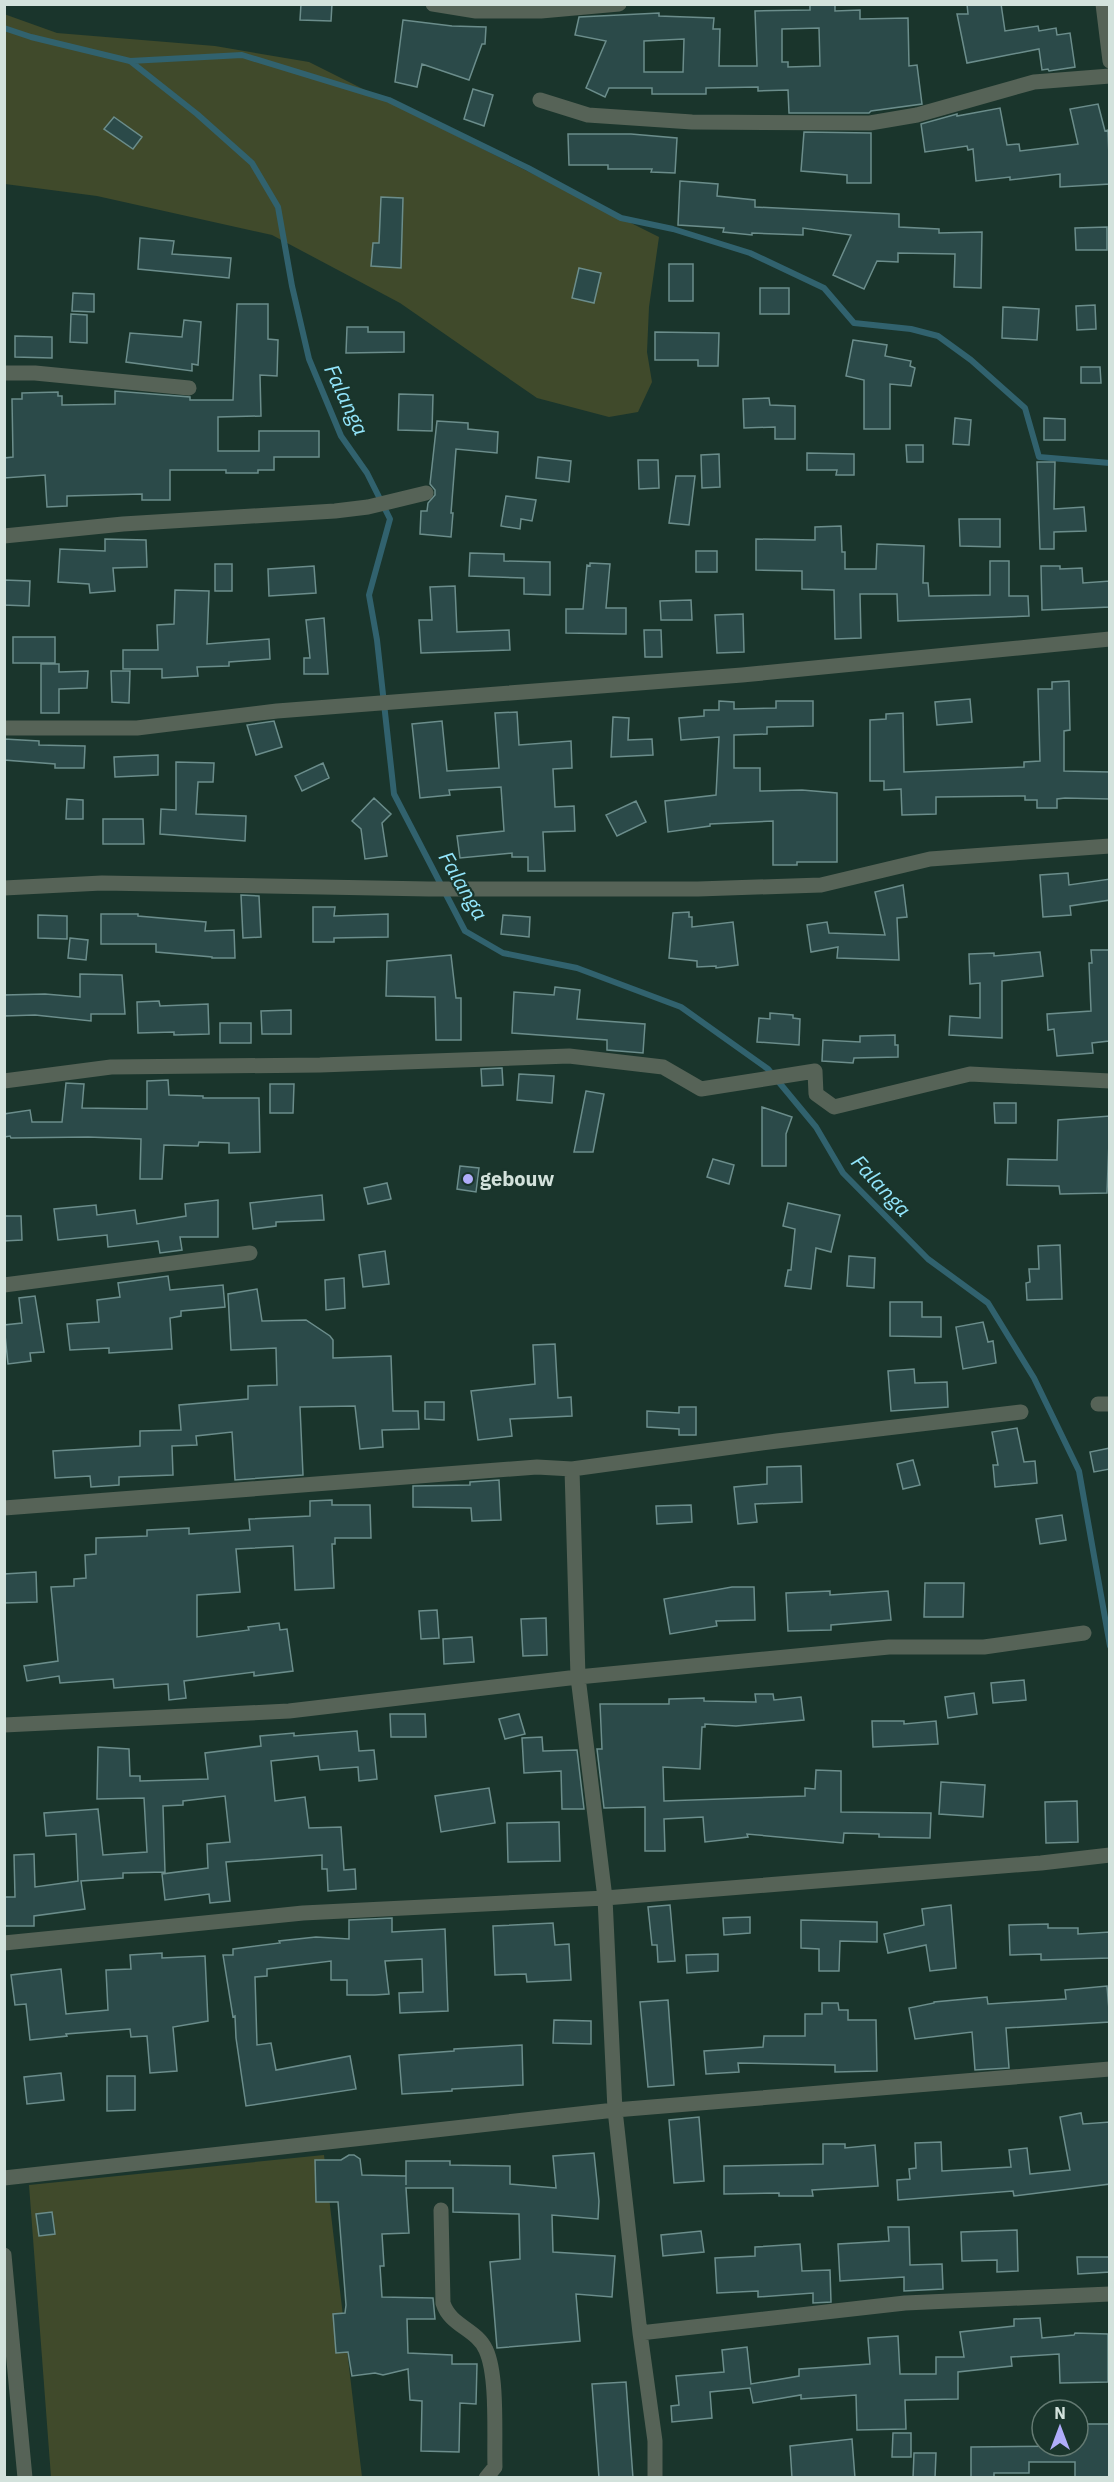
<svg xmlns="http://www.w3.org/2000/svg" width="1114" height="2482" font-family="'IBM Plex Sans',sans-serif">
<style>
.green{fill:#404a2b}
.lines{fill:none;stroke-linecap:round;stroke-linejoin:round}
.stream{stroke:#31626e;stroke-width:6}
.building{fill:#2b4a49;stroke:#6b8d8b;stroke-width:1.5;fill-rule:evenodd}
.minor{stroke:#566357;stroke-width:15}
.poi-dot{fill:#b0adfa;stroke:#1a352c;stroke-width:2}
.labels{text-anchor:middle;stroke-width:4.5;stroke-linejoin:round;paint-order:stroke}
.poi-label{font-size:20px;font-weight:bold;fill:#d3e2dc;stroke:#1a352c;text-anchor:start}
.water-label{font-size:21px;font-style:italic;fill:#93e6fc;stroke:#1a352c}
</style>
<rect width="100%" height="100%" fill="#1a352c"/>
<path class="green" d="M4 14 57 33 215 46 309 62 659 237 649 307 647 352 652 382 638 412 609 417 537 398 400 303 272 235 97 196 5 184Z
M324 2155 362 2477H51L29 2185Z"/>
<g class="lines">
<path class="stream" d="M4 28 31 37 130 61 197 114 252 163 278 207 292 286 309 359 341 436 367 473 390 519 369 595 377 640 394 794 465 931 503 953 577 968 681 1007 768 1069 816 1127 843 1173 928 1259 988 1303 1034 1378 1079 1471 1110 1646
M130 61 242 55 389 100 528 168 621 218 673 229 750 253 824 288 854 323 911 329 938 336 971 360 1025 408 1039 457 1110 463"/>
</g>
<path class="building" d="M301 4H332L331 21 300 20Z
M810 4H835V11L860 10V19L908 18 909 66 917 65 922 104 871 111 869 113H789L788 90 758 91V87L706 88V94H652V88H609L605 97 586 88 606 41 575 35 579 17 659 13V16L714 18 713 29H720L719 66H757L755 11 810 10ZM819 28 820 66 788 67V62H782V29ZM684 39 683 72H644V41Z
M967 4H1001L1005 31 1038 26 1039 31 1056 28 1057 35 1070 33 1075 67 1049 71 1048 69 1042 70 1039 49 967 63 957 14H968Z
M403 20 452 26 486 27 485 44H482L469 80 422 64 417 87 395 82Z
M473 89 493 95 484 126 464 119Z
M1098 104 1105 131 1108 130 1110 184 1060 187V174L1010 180V177L976 181 973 149 968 150 967 146 925 152 921 124 957 114V116L1000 108 1007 145 1019 144 1020 151 1078 144 1070 109Z
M114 117 142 137 133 149 104 129Z
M804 132 871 133V183H847V175L801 171Z
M568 134H631L677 138 675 173 651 172 652 169H608V165H569Z
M680 181 718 184 717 196 755 200V207L899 214V227L939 229V233L982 232 981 288 954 287 955 254 898 253V262L877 261 864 289 833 275 851 235 803 228V235L752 233V235L723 232 724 228 678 225Z
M381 197 403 198 401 268 371 266 373 243H379Z
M1107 227V250H1076L1075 228Z
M140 238 174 241 172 254 231 258 229 278 138 269Z
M669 264H693V301H669Z
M579 268 601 273 594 303 572 298Z
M760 288H789V314H760Z
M73 293 94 294V312L72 311Z
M237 304H268V339L278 340 277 376 260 375 261 416 218 417V451H259V431H319V457H274V470H258V473H226V470H170V500H142V494L67 496V506L47 507 45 475 4 478V458L13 457 12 399H22V393L58 392V396H62V405L115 404V391L190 397V400H233Z
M1095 305 1096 329 1077 330 1076 306Z
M1003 307 1039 309 1037 340 1002 338Z
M71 314 87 315V343L70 342Z
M184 320 201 322 198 365 192 364V371L126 362 130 333 182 337Z
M347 327H368V332H404V352L346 353Z
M655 332 719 333 718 366H698V360H655Z
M15 336 52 337V358L15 357Z
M853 340 887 345 885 356 911 361 910 366 915 368 911 386 890 384V429H864V380L846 376Z
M1081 367H1100L1101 383H1081Z
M399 394 433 395 432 431 398 430Z
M769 398 770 405 795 406V439H775V427L744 428 743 399Z
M955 418 971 420 969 445 953 444Z
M1044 418 1065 419V440H1044Z
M437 421 468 423V429L498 432 497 453 456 449 451 513H453L451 537 420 534 421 511H427L428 503 435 495V490L430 484Z
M906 445H923V462H907Z
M807 453 854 454V475H836L837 470H807Z
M719 454 720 487 702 488 701 455Z
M538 457 571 461 569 482 536 478Z
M638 460H658L659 488 639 489Z
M1037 462H1055L1054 509 1084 507 1086 531 1054 532V549H1040Z
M676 476H695L689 525 669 523Z
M506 496 536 500 532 521 521 519 520 529 501 526Z
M959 519H1000V547L960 546Z
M841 526 842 552H845V569H876L877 544 924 546 923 583H928L929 596 990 595V561H1009V596H1028L1029 616 898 621 897 594H860L861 638 835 639 834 590 802 589V571L756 570V539L815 540V527Z
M105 539 146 540 147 567 113 568 115 591 90 593 89 584 58 582 60 549 105 551Z
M696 551H717V572H696Z
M470 553 504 554V561L550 562V595L524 594V578L469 576Z
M590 563 610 564 606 608H626V634L566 633V609H583L587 565 590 566Z
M215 564H232V591H215Z
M314 566 316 593 269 596 268 569Z
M1041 566H1060V569L1082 568 1083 583 1110 581V607L1042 610Z
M4 580 30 581 29 606 4 605Z
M455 586 457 632 509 630 510 650 421 653 419 620H432L430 587Z
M175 590 209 591 207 644 269 639 270 659 229 662V666L197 667 198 676 162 678V669H123V650H158L157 625 174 624Z
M691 600 692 620H661L660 601Z
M743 614 744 652 717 653 715 615Z
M324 618 328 674H304V658H310L306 620Z
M644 630H661L662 657H645Z
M13 637H55V663H13Z
M41 664H59V672L88 671 87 688 59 689V713H41Z
M111 671H130L129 703 112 702Z
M1069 681 1070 730 1064 731V771L1110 772V799L1065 798 1057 799V808H1037V800H1025V796L936 797V814L902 815 901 789 884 790V781H870V720L886 719V714L903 713 904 772 1024 767V762L1040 761 1038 689H1052V682Z
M970 699 972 722 937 725 935 702Z
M719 701 734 702V709L776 708V701H813V726L767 727V734L734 735V768H760V791L802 790 837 793V862H797V865H773V821L710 824V826L668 832 665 801 716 795 719 737 681 740 679 718 704 716V710H719Z
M517 712 519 745 571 741 572 768 553 769 555 807 574 806 575 831 543 832 545 871H528V857H512V853L460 858 457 836 504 831 501 787 449 790 450 795 420 798 412 724 442 721 447 771 499 768 495 713Z
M613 717 629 718 628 740 652 739 653 755 611 757Z
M274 721 282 747 256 755 247 725Z
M4 739 39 741V745L85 746 84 768H55V764L4 760Z
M158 755V775L115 777 114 757Z
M176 762 214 763 213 782H198L196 814 246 816 245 841 160 834 161 809 176 810Z
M323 763 329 778 302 791 295 776Z
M374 798 391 814 382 823 387 856 365 859 361 829 352 821Z
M67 799 83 800V819H66Z
M636 801 646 822 617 836 606 815Z
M103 819H143L144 844H103Z
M1068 873 1069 885 1110 879V900L1070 906 1071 915 1043 917 1040 875Z
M903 885 907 917 897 918 899 960 837 958 838 947 811 952 807 925 827 922 829 933 885 935 875 892Z
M241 895 259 896 261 937 243 938Z
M313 907H335L334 916 388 914V937L334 938V942H313Z
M689 912V917H692V927L733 922 738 965 716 968V966L697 967V961L669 958 673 913Z
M101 914H138V916L206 922 205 931 234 930 235 958H212V957L156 952V944H101Z
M38 915 67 916V939L38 938Z
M503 915 530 917 529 937 501 934Z
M70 938 88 940 86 960 68 958Z
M1091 950H1110L1109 1041 1092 1043 1093 1053 1057 1056 1054 1029 1048 1030 1047 1014 1091 1011 1089 963H1092Z
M1040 952 1043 976 1002 981V1038L949 1035 950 1016 980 1018V983L970 984 969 954 994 953V956Z
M451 955 456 998H461V1040H436L435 997 386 996 387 961Z
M80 974 122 975 125 1014H91V1021L35 1015 4 1016V995L45 994 80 997Z
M555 987 580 990 577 1019 645 1024 643 1053 607 1050V1040L512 1033 514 992 554 995Z
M159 1001 160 1006 208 1004 209 1034 174 1035V1032L138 1033 137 1002Z
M291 1010V1034H262L261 1011Z
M770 1013 793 1015V1018L800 1019 799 1045 757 1042 759 1018 770 1019Z
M220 1023H251V1043H220Z
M895 1035V1045H898V1057L854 1058 853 1063 822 1061 823 1040 860 1042V1036Z
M502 1068 503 1085 482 1086 481 1069Z
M519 1074 554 1076 552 1103 517 1100Z
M168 1080 169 1095 203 1096V1098H259L260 1152 229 1153V1143L199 1142 198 1146 164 1145 162 1179H140L141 1139 88 1137 11 1138 10 1136 4 1137V1114L30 1110 32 1122H62L66 1083 84 1084 82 1108 147 1109V1081Z
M270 1084H294L293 1113H270Z
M586 1091 604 1094 593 1152H574Z
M994 1103H1016V1123H995Z
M762 1107 792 1117 786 1134V1166H762Z
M1110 1116 1107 1193 1060 1194 1059 1186 1007 1185 1008 1159 1057 1160 1058 1120Z
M713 1159 734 1165 729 1184 707 1177Z
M460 1166 479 1168 476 1192 457 1189Z
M387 1183 391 1199 368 1204 364 1188Z
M322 1195 324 1220 276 1222V1226L253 1229 250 1203Z
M218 1200V1237H180L182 1250 160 1253 158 1241 108 1247 107 1235 58 1240 54 1209 96 1205 97 1215 135 1210 137 1224 186 1216 185 1204Z
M788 1203 840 1215 831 1252 816 1248 811 1289 785 1286 788 1270H791L795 1229 783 1226Z
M4 1216H21L22 1240 4 1241Z
M1060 1245 1062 1299 1027 1300 1026 1283 1030 1282 1029 1269H1039L1038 1246Z
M385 1251 389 1284 363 1287 359 1255Z
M849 1256 875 1258 874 1288 847 1286Z
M168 1276 170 1290 223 1285 225 1307 181 1311V1316L170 1318 172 1349 109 1353V1348L70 1350 67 1324 99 1322 97 1300 120 1297 118 1283Z
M344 1278 345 1308 326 1310 325 1280Z
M257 1289 262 1321 306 1320 330 1336 333 1340V1358L391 1356 393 1411H418L419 1429 382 1430 383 1447 360 1449 355 1406 300 1407 303 1475 235 1480 232 1432 196 1436 197 1445 172 1446 173 1475 119 1477V1485L91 1487 90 1476 55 1478 53 1451 140 1446V1431L181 1430 179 1405 248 1399V1386L277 1385 276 1348 231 1350 228 1294Z
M35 1296 44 1352 30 1353 31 1361 8 1364 4 1325 22 1323 19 1298Z
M890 1302H922V1317H941V1337L890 1336Z
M983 1322 988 1342 993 1341 996 1363 963 1369 956 1327Z
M555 1344 558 1398 571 1397 572 1416 510 1419 512 1436 478 1440 471 1391 535 1384 533 1345Z
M914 1369 915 1383 947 1382 948 1407 891 1411 888 1371Z
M425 1402H444V1420L425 1419Z
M679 1407H696V1435H679V1429L647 1427V1411L679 1413Z
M1017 1428 1024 1462 1035 1461 1037 1483 995 1487 993 1465H998L992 1432Z
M1110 1448V1469L1094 1472 1090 1452Z
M913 1460 920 1485 903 1489 897 1464Z
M801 1466 802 1502 755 1504 757 1522 738 1524 734 1487 767 1484V1467Z
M499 1480 501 1520 472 1521 471 1508 413 1507V1486L470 1485V1482Z
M332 1500V1505H370L371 1538H335V1544H332L334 1588 295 1590 293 1546 236 1549 240 1592 197 1595V1637L249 1630 248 1627 279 1623 280 1630 287 1629 293 1671 254 1676V1672L184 1681 186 1698 169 1700 168 1684 114 1688 113 1679 60 1683 59 1676 27 1681 24 1666 58 1661 51 1587 74 1586V1579L86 1578 85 1555 96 1554V1538L147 1536V1530L189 1528V1534L250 1530 249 1519 310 1516V1501Z
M691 1505 692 1522 657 1524 656 1506Z
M1062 1515 1066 1540 1040 1544 1036 1519Z
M36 1572 37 1602 4 1603V1574Z
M925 1583H964L963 1617H924Z
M732 1587H754L755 1620 716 1621 717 1626 670 1634 664 1599Z
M830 1591V1595L888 1591 891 1620 831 1625V1630L788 1631 786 1593Z
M437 1610 439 1638 421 1639 419 1611Z
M546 1618 547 1655 523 1656 521 1619Z
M472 1637 474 1662 444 1664 443 1639Z
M1024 1680 1026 1700 993 1703 991 1683Z
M974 1693 977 1714 948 1718 945 1697Z
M755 1694H773L774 1700 801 1697 804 1720 736 1726 705 1724V1727H702L700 1769 663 1767 664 1801 805 1796V1788L815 1789 816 1770 841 1771V1812L931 1813 930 1838 879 1837V1834L844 1833 843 1843 747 1834 748 1837 705 1842 703 1817 664 1819 665 1851H645V1807L604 1808 597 1749H602L600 1704H669V1699L704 1698V1701L756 1702Z
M390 1714H425L426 1737H391Z
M519 1714 525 1734 505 1739 499 1719Z
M872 1721H904V1724L936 1721 938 1744 873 1747Z
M357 1731 359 1751 374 1750 377 1779 359 1781 358 1767 320 1770 318 1756 271 1761 275 1801 305 1797 309 1828 341 1827 344 1870 355 1869 356 1889 328 1891 327 1869H322V1855L226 1862 230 1901 210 1903 209 1894 165 1900 162 1874 208 1868 207 1844 230 1842 225 1796 183 1801V1805L163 1806 165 1872 123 1873V1878L81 1881 85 1909 34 1916V1926H4V1897H15L14 1855 34 1854 35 1887 78 1881 76 1834 46 1836 44 1813 98 1809 103 1855 147 1852 144 1798 97 1799 98 1747 129 1749 130 1776H140V1781L208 1779 205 1753 261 1746 260 1736 294 1733V1736Z
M542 1737 543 1751 577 1750 584 1809H562L561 1771 524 1773 522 1738Z
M941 1782 985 1785 983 1817 939 1814Z
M489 1788 495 1823 441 1832 435 1796Z
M1077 1801 1078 1842 1046 1843 1045 1802Z
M559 1822 560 1861 508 1862 507 1823Z
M670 1905 675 1961 658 1962 657 1945H652L648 1907Z
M951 1905 956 1968 930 1971 926 1945 888 1953 884 1934 924 1925 922 1909Z
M750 1917V1933L724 1935 723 1918Z
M392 1918V1932L445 1929 448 2011 400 2013 399 1993 423 1992 422 1959 385 1961 389 1994 375 1995H347V1980H331V1961L267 1969V1976L255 1977 257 2045 271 2043 276 2070 350 2056 356 2089 246 2106 236 2038 235 2016 233 2017 223 1955H233V1949L280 1943 279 1941 316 1937 349 1939V1920Z
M801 1920 877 1922V1942L840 1941 839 1971H819V1949L801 1948Z
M553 1923 555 1945 569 1944 571 1980 527 1982 526 1974 495 1975 493 1926Z
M1048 1924V1928H1078V1934L1110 1932V1958L1041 1960V1954L1010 1955 1009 1925Z
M162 1953V1958L205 1956 208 2021 173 2027 177 2071 150 2073 147 2036 131 2037 130 2029 66 2034 67 2036 30 2040 26 2004 15 2005 11 1975 61 1969 66 2014 108 2010 106 1970 131 1969 130 1955Z
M718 1954V1971L687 1973 686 1955Z
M1107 1986 1110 2022 1006 2028 1009 2068 975 2070 972 2032 915 2039 909 2008 934 2003V2002L987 1997 988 2004 1066 1999 1065 1990Z
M668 2000 674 2085 648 2087 640 2002Z
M822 2003H838L839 2010H848V2020H876L877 2071 835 2072V2065L738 2063 739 2072 706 2074 704 2051 763 2047 764 2036H805V2014H822Z
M554 2020 591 2021V2044L553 2043Z
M522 2045 523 2085 452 2089V2091L402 2094 399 2055 454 2051V2049Z
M61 2073 64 2100 27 2104 24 2077Z
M107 2076H135V2110L107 2111Z
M1081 2113 1083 2124 1110 2122V2184L1014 2196 1013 2191 898 2200 897 2180 910 2179 909 2169 916 2168 915 2143 941 2142 942 2171 1011 2167 1009 2150 1027 2148 1030 2174 1070 2170 1060 2117Z
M699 2117 704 2181 674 2183 669 2120Z
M823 2144H845V2148L875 2145 878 2186 812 2190 813 2196H779V2193L724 2194V2166L823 2164Z
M594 2153 599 2201 598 2219 552 2215 553 2252 615 2256 612 2297 576 2294 580 2341 497 2348 490 2262 520 2259 519 2214 453 2212V2188H406L409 2233 382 2234 384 2266H380L382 2297 433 2298 435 2319H407L408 2353 452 2355V2364H477L476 2404 460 2403 459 2452 421 2451 422 2401 410 2400 408 2369 383 2375 375 2373 352 2376 348 2352 336 2353 333 2314 345 2313 346 2305 338 2202H316L315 2160H341L349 2155H354L360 2159 362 2175 406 2176V2185V2161H450V2165L510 2166V2184L556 2188 553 2156Z
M52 2212 55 2234 39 2236 36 2214Z
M888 2227H909L910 2265 942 2264 943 2289 904 2291V2277L840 2281 838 2244 889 2241Z
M1017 2230 1018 2271 997 2272V2260L962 2261 961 2232Z
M701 2231 704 2252 663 2256 661 2235Z
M800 2244 802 2271 830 2270 831 2302 813 2303V2293L758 2297V2291L717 2293 715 2258 755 2256V2247Z
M1077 2257H1110V2272L1078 2274Z
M1040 2318 1042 2338 1074 2335 1075 2333 1108 2334V2382L1060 2383 1059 2354 1011 2357 1012 2366 958 2372V2399L905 2400 906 2429 857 2430 856 2395 801 2399V2395L753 2403 750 2388 710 2392 712 2418 672 2422 671 2406 679 2405 676 2376 724 2372 722 2350 747 2347 751 2384 799 2376V2369L870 2364 868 2338 898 2336 900 2374H936V2357H964L960 2332 1014 2326V2319Z
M626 2382 633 2478H599L592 2384Z
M1078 2424H1110V2478H1075V2462H1029V2473H994V2478H971V2447L1078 2446Z
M893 2433H911V2457H892Z
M852 2439 855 2478H792L790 2446Z
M914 2453H936L935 2478H913Z"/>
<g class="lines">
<path class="minor" d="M433 4 476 11H541L619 4
M1103 4 1110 61
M540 100 588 115 692 122 870 123 917 115 1034 82 1110 76
M4 373H35L189 388
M4 536 123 524 335 511 368 507 426 493
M4 728H137L277 711 742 675 1110 639
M4 888 102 883 429 889H698L821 885 930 859 1110 846
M4 1081 111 1067 320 1065 569 1056 663 1067 701 1089 815 1071 816 1094 834 1107 970 1074 1110 1081
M4 1285 250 1253
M1098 1404H1110
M572 1469 578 1677 605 1898 615 2110 640 2333 655 2441V2478
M4 1508 537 1467 572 1469 777 1441 1021 1412
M4 1725 289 1711 578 1677 889 1647H984L1084 1633
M4 1943 303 1913 605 1898 1041 1863 1110 1855
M4 2178 615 2110 1110 2069
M441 2210 443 2303C450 2326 477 2329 486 2350 498 2376 494 2437 495 2467L486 2478
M4 2255 25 2478
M640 2333 905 2303 1110 2294"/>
</g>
<circle class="poi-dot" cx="468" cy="1179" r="6"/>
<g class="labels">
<g class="poi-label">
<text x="480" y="1186">gebouw</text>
</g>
<g class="water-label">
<text transform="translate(346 400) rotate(65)" y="7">Falanga</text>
<text transform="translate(463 886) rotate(60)" y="7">Falanga</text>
<text transform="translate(881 1186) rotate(47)" y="7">Falanga</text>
</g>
</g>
<rect width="1114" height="2482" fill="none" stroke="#d3e2dc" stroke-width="12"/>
<g transform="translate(1060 2428)"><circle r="28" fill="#1a352c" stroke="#647a72" stroke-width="1.5"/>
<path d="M0-4.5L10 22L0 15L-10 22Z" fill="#b0adfa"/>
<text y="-9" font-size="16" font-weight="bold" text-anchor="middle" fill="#d3e2dc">N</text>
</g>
</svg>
